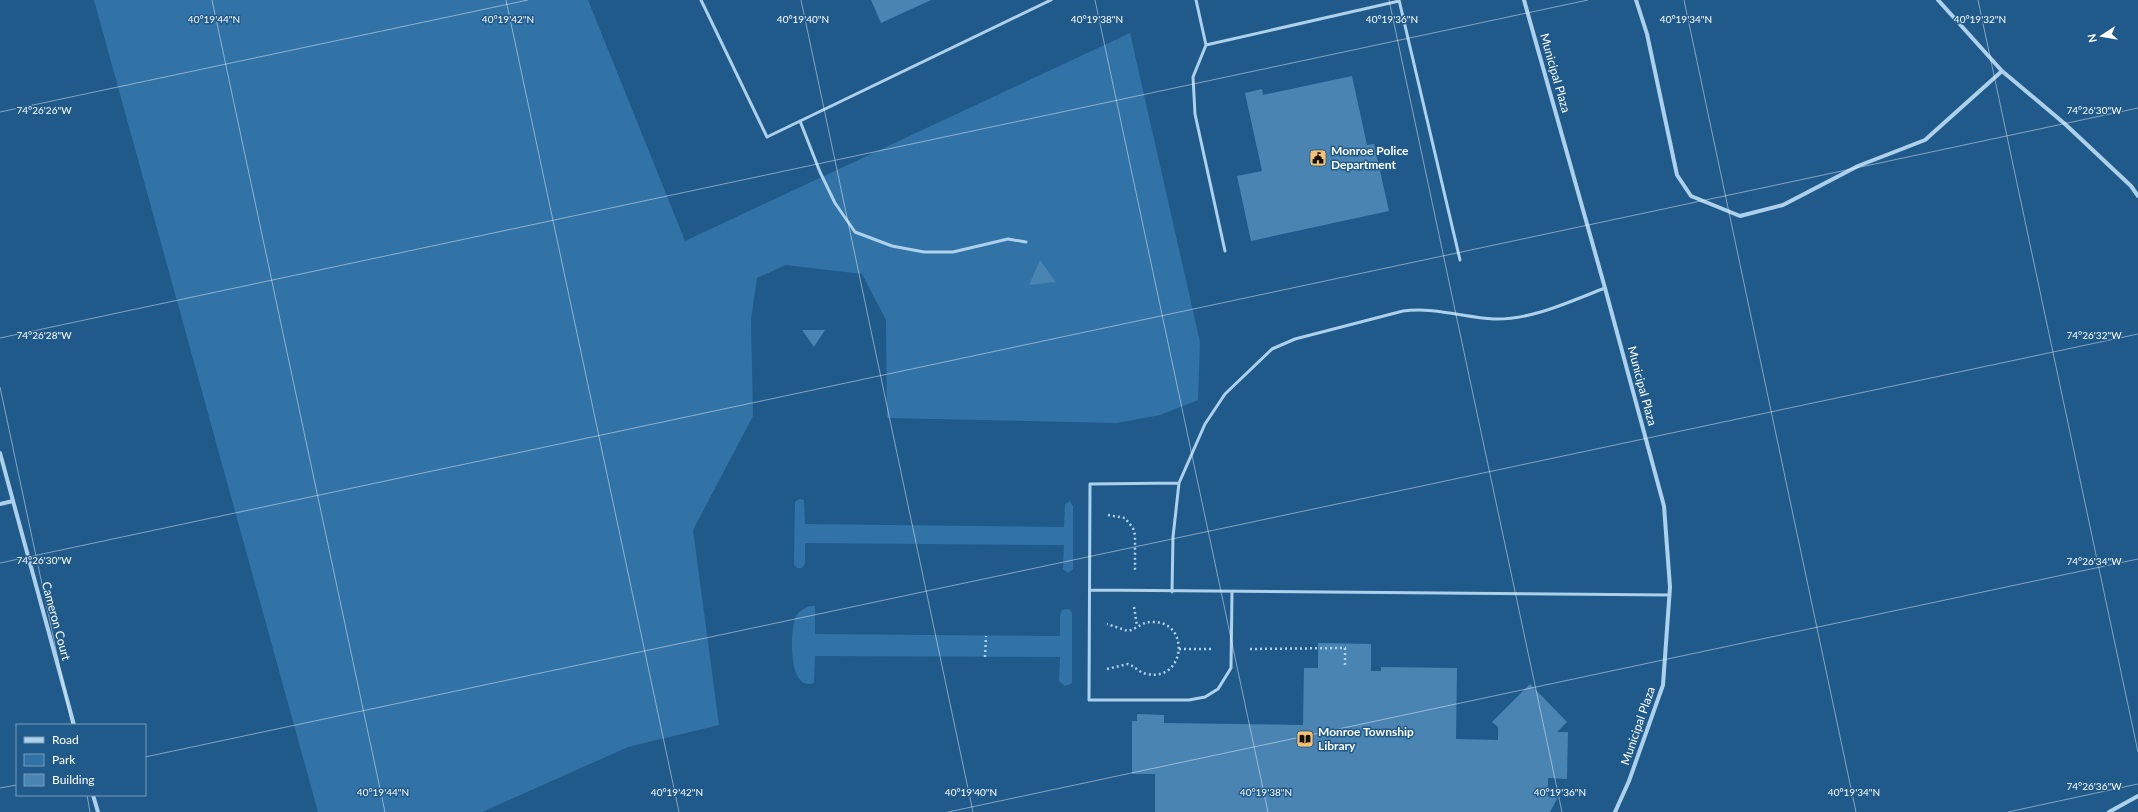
<svg xmlns="http://www.w3.org/2000/svg" width="2138" height="812" font-family="Lato,sans-serif">
<style>
.green{fill:#3173a7}
.building{fill:#4984b3}
.lines{fill:none;stroke-linecap:round;stroke-linejoin:round}
.path{stroke:#add0eb;stroke-width:2.5;stroke-dasharray:2 3;stroke-linecap:butt}
.lane{stroke:#add0eb;stroke-width:3}
.street{stroke:#add0eb;stroke-width:4}
.ticks{fill:none;stroke:#fff;stroke-width:1;stroke-opacity:0.45}
.labels{text-anchor:middle;stroke-width:3;stroke-linejoin:round;paint-order:stroke}
.street-label{font-size:12px;fill:#fff;stroke:#205a8b}
.poi-label{font-size:12px;font-weight:bold;fill:#fff;stroke:#205a8b;text-anchor:start}
.ticks-label{font-size:10px;text-anchor:middle;fill:#fff;stroke:#205a8b;stroke-width:3;stroke-linejoin:round;paint-order:stroke}
</style>
<rect width="100%" height="100%" fill="#205a8b"/>
<path class="green" d="M94 0H588L685 241 1130 33 1200 342 1198 400 1160 415 1117 423 887 418 886 320 862 274 786 265 757 278 751 319 753 416 693 530 719 725 628 747 482 812H318Z
M799 499 804 500 805 524 1064 527 1065 504 1070 501 1073 506V569L1068 573 1063 569 1064 545 805 543V564L802 568H797L794 564 795 502Z
M811 606H815V634L1060 636V615L1062 610 1069 609 1072 613V682L1071 684 1065 686 1059 681 1060 657 815 656 814 683C788 692 790 633 795 619 797 612 804 608 811 606Z"/>
<path class="building" d="M871 0H931L881 23Z
M1352 76 1367 145 1374 144 1389 211 1251 241 1237 176 1262 171 1245 93 1262 89 1263 95Z
M1040 260 1056 282 1029 285Z
M802 330H825L814 347Z
M1318 643 1371 644V671H1381V667L1457 668 1456 739 1498 740V727L1492 722 1530 684 1567 722 1557 732H1568L1567 779 1548 778V797H1558L1550 812H1155V774H1132V721H1137V714L1164 715V723L1303 725 1304 668H1318Z"/>
<g class="lines">
<path class="path" d="M1108 515 1125 518 1133 528 1135 535V572
M1134 607 1137 626
M1179 649H1213
M1250 649 1345 648V668
M985 657 986 636
M1107 669 1128 664C1135 666 1139 673 1147 674 1185 682 1191 622 1153 622 1143 621 1137 629 1128 631L1107 624"/>
<path class="lane" d="M701 0 767 137 1051 0
M1196 0 1206 45 1193 77 1195 114 1225 251
M1399 0 1460 260
M1206 45 1399 1
M800 121 820 172 835 203 855 232 892 246 924 252H953L1008 239 1026 242
M1179 483 1090 484 1089 700H1189L1205 697 1218 689 1231 668 1232 592
M1090 590 1670 595
M1172 592 1173 537 1179 483 1205 424 1225 394 1272 349 1295 339 1403 311C1434 307 1463 317 1494 319 1532 320 1571 301 1605 288"/>
<path class="street" d="M1524 0 1605 288 1664 506 1670 587 1663 685 1629 781 1615 812
M1636 0 1647 34 1677 175 1691 196 1740 216 1783 205 1858 166 1925 140 2002 71
M1938 0 2002 71 2065 124 2131 186 2138 196
M0 453 74 725
M0 504 13 501
M93 795 98 812
M2109 812 2138 796"/>
</g>
<path class="ticks" d="M212 0 385 812M506 0 679 812M801 0 973 812M1095 0 1268 812M1389 0 1562 812M1684 0 1856 812M1978 0 2138 752M0 112 528 0M0 338 1588 0M0 387 72 725M0 563 2138 108M145 757 2138 334M0 788 17 785M87 795 90 812M948 812 2138 559M2008 812 2138 784"/>
<defs>
<g id="civic-square" transform="scale(0.9)"><rect x="-9" y="-9" width="18" height="18" rx="4" fill="#f9c16d" stroke="#205a8b"/><path d="M-.6-6.5H3V-4.5H.6V-3L4-1V1h2V6H-6V1h2V-1L-.6-3ZM-1.2 2.5V6h2.4V2.5Z" fill="#111"/></g>
<g id="library-square" transform="scale(0.9)"><rect x="-9" y="-9" width="18" height="18" rx="4" fill="#f9c16d" stroke="#205a8b"/><path d="M-6-4Q-3-5.5-.7-3.5V5Q-3 3-6 4ZM6-4Q3-5.5 .7-3.5V5Q3 3 6 4Z" fill="#111"/></g>
</defs>
<g fill-rule="evenodd">
<use href="#civic-square" x="1318" y="158"/>
<use href="#library-square" x="1305" y="739"/>
</g>
<g class="labels">
<g class="street-label">
<text transform="translate(1555 73) rotate(74)" y="4">Municipal Plaza</text>
<text transform="translate(1642 386) rotate(75)" y="4">Municipal Plaza</text>
<text transform="translate(56 621) rotate(75)" y="4">Cameron Court</text>
<text transform="translate(1638 726) rotate(-71)" y="4">Municipal Plaza</text>
</g>
<g class="poi-label">
<text x="1331" y="155">Monroe Police<tspan x="1331" dy="14">Department</tspan></text>
<text x="1318" y="736">Monroe Township<tspan x="1318" dy="14">Library</tspan></text>
</g>
</g>
<g class="ticks-label">
<text x="214" y="23">40°19'44"N</text>
<text x="508" y="23">40°19'42"N</text>
<text x="803" y="23">40°19'40"N</text>
<text x="1097" y="23">40°19'38"N</text>
<text x="1392" y="23">40°19'36"N</text>
<text x="1686" y="23">40°19'34"N</text>
<text x="1980" y="23">40°19'32"N</text>
<text x="44" y="114">74°26'26"W</text>
<text x="2094" y="114">74°26'30"W</text>
<text x="44" y="339">74°26'28"W</text>
<text x="2094" y="339">74°26'32"W</text>
<text x="44" y="564">74°26'30"W</text>
<text x="2094" y="565">74°26'34"W</text>
<text x="2094" y="790">74°26'36"W</text>
<text x="383" y="796">40°19'44"N</text>
<text x="677" y="796">40°19'42"N</text>
<text x="971" y="796">40°19'40"N</text>
<text x="1266" y="796">40°19'38"N</text>
<text x="1560" y="796">40°19'36"N</text>
<text x="1854" y="796">40°19'34"N</text>
</g>
<rect x="16" y="724" width="130" height="72" fill="#205a8b" stroke="#799cb9"/>
<rect x="24" y="737" width="20" height="6" fill="#add0eb" stroke="#799cb9"/>
<text x="52" y="744" font-size="12" fill="#ffffff">Road</text>
<rect x="24" y="754" width="20" height="12" fill="#3173a7" stroke="#799cb9"/>
<text x="52" y="764" font-size="12" fill="#ffffff">Park</text>
<rect x="24" y="774" width="20" height="12" fill="#4984b3" stroke="#799cb9"/>
<text x="52" y="784" font-size="12" fill="#ffffff">Building</text>
<g transform="translate(2102 36) rotate(258)" stroke="#205a8b" stroke-width="3" paint-order="stroke">
<path d="M0-3L7 15L0 10L-7 15Z" fill="#ffffff"/>
<text y="-6" font-size="11" font-weight="bold" text-anchor="middle" fill="#ffffff">N</text>
</g>
</svg>
